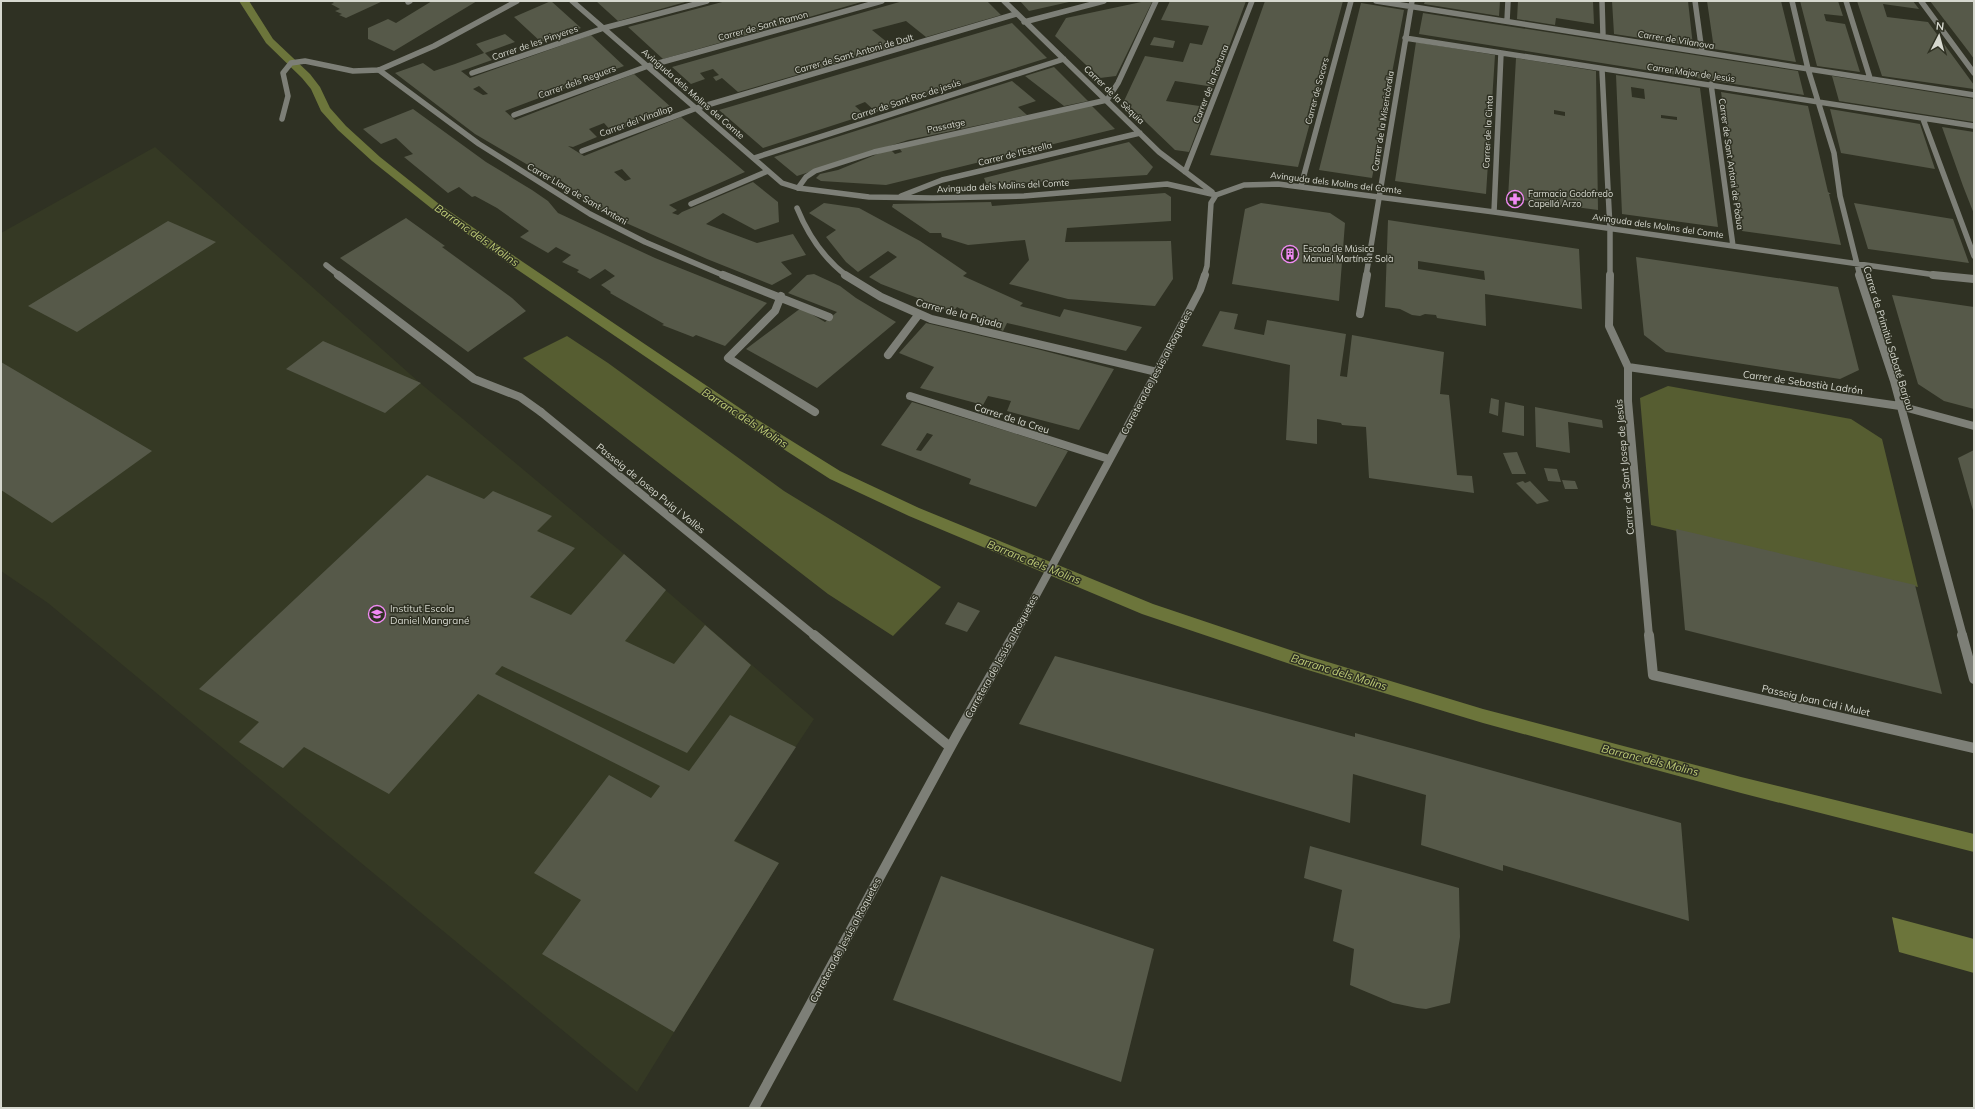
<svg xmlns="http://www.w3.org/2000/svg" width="1975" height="1109" font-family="Mulish,sans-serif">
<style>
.built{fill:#353924}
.green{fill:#565d31}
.water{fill:#6c753b}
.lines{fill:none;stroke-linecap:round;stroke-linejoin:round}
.stream{fill:#6c753b;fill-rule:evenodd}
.building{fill:#565949;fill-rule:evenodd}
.service-far1{stroke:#7d7f77;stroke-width:5.5}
.service{stroke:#7d7f77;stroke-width:8}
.pedestrian{stroke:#7d7f77;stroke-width:5.5}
.minor-far2{stroke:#7d7f77;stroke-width:5.5}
.minor-far1{stroke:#7d7f77;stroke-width:8}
.minor{stroke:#7d7f77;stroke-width:10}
.labels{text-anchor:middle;stroke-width:3;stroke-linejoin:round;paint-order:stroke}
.far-street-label{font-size:9px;fill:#d6d8cf;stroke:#2f3123}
.far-poi-label{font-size:9px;fill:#d6d8cf;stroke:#2f3123;text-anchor:start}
.street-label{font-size:10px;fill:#d6d8cf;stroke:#2f3123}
.poi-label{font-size:10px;fill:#d6d8cf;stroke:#2f3123;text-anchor:start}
.water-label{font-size:11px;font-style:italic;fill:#bfcc77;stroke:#2f3123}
</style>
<rect width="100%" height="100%" fill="#2f3123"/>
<path class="built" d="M155 147 420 383 624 554 814 719 734 840 779 863 637 1092 48 603 1 571V233Z"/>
<path class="green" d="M567 336 608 363 784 491 941 587 893 636 828 594 523 358Z
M1668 386 1851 419 1882 439 1918 587 1651 525 1640 398Z"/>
<path class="water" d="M1892 917 1974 939V973L1899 952Z"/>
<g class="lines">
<path class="stream" d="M239 1H249L273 39 310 74 320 87 330 108 346 126 380 157 439 204 520 260 753 417 840 471 919 508 1153 604 1308 656 1483 709 1741 777 1974 834V852L1741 793 1483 723 1308 670 1142 614 909 516 830 479 743 423 512 266 431 208 372 161 338 130 321 111 311 89 302 78 266 43Z"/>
</g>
<path class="building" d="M331 1H383L346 18 339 15 342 14 335 11 340 9 331 4 334 3Z
M432 1H477L394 51 368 39V28L388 19 396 23Z
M551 1 581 28 541 42 514 17Z
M596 1H689L618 21Z
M726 1 793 2 865 1 663 59 628 27Z
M903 1H987L1001 15 926 37 906 21 872 30 893 47 738 92 722 78 716 81 713 77 719 75 713 69 700 73 705 79 691 84 672 67Z
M1020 1H1069V2L1029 11Z
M1146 1 1152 2 1116 76 1100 78 1055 36 1066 18Z
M1170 1H1246L1214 87 1175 81 1166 101 1206 107 1189 152 1175 150 1124 101 1145 56 1183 62 1190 43 1202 45 1209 26 1161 20Z
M1265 1H1343L1298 167 1210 155Z
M1425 1H1500L1499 16 1424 4Z
M1518 1H1593L1594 24 1556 18 1555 25 1517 19Z
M1612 1H1688L1693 46 1614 34Z
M1707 1H1781L1796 62 1714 49Z
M1800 1H1838L1843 16 1824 14 1826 21 1845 24 1860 72 1817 66Z
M1857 1H1913L1919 9 1883 4 1887 17 1928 22 1974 85V89L1882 76Z
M1930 1H1973L1974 59 1969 52Z
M1361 3 1404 10 1372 178 1319 170Z
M1423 13 1798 71 1804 95 1419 34Z
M1012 23 1047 58 876 112 865 102 855 106 865 115 763 148 719 110Z
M505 34 515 42 485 53 492 60 461 71 470 78 591 35 624 66 505 111 515 120 634 74 672 108 612 132 604 123 589 129 597 137 573 147 568 146 584 156 681 117 745 172 669 205 677 210 672 213 678 215 682 212 753 182 778 202 779 222 755 230 723 213 706 224 757 243 793 234 806 255 781 262 792 274 772 285 707 259 597 210 558 178 552 181 528 165 475 134 395 73 423 63 434 71 455 64 484 53 476 44ZM479 86 488 94 483 95 473 89ZM622 169 631 179 625 181 614 172Z
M1154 37 1175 41 1173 48 1150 45Z
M1416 42 1495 55 1486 194 1395 181Z
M1516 58 1596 71 1598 210 1508 198ZM1554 110 1565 112V116L1554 114Z
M1054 67 1088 101 1064 106 1025 76Z
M1616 75 1700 88 1718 227 1622 214ZM1631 87 1644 89 1645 99 1632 97ZM1661 115 1677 117V120L1661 118Z
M1832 76 1974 99V122L1839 101Z
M1012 81 1036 101 1018 107 1027 115 908 140 797 176 774 157Z
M1721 92 1808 106 1828 192 1831 194H1829L1841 245 1742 231Z
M1091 105 1115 129 886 185 821 181 816 178 820 174 838 170 890 149 895 154 902 152 899 148Z
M413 109 486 162 532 190 548 201 558 213 655 258 767 303 725 346 696 335 693 337 662 325 664 324 610 293 611 292 601 285 615 276 605 269 590 279 577 272 579 270 562 262 571 255 556 247 548 253 520 237 529 231 497 208 475 196 472 197 459 187 448 193 404 157 413 154 396 138 381 144 363 129Z
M1830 109 1920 124 1935 169 1841 153Z
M1942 127 1974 132V214L1963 186Z
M1129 142 1153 167 1147 175 987 185 984 178Z
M1165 193 1171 197V221L1067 228 1065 242 1171 241 1173 279 1155 306 1068 299 1009 284 1029 260 1025 240 968 245 942 237 941 233H930L892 207 893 204 991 202 992 206Z
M824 203 859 208 920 241 967 273 963 276 1023 303 1020 306 1060 317 1064 309 1142 327 1126 351 1007 323 1003 331 957 307 953 312 925 305 928 302 881 284 869 277 897 257 888 251 858 272 846 262 826 237 836 230 809 213Z
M1261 203 1330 213 1345 223 1339 301 1232 284 1245 209Z
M1854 203 1953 219 1969 263 1868 249Z
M406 218 445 246 442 247 512 298 526 311 468 352 340 258Z
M1388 220 1579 249 1582 309 1485 294 1486 326 1437 318 1436 315 1425 314 1420 316 1412 315 1400 309 1385 307ZM1418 261 1484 271 1485 280 1418 269Z
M168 221 216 242 77 332 28 306Z
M1636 257 1838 287 1859 370 1840 379 1666 352 1644 335Z
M814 274 840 286 856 298 896 322 817 388 746 349 801 308 825 322 837 312 788 293 807 275Z
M1892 295 1974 307V409L1944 401 1918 384Z
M1220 311 1238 314 1234 329 1264 335 1267 320 1346 334 1340 376 1347 377 1352 335 1444 352 1440 394 1449 395 1457 475 1472 476 1474 493 1369 478 1366 427 1342 425 1341 423 1317 419V444L1286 440 1290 365 1202 346Z
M926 323 1037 349 1114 369 1079 430 1007 411 1011 401 988 396 983 405 920 388 934 367 899 353Z
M323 341 421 383 385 413 286 369Z
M1 362 152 451 52 523 1 490Z
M1491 398 1499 400 1498 416 1489 413Z
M912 402 1029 438 1068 451 1036 507 969 484 971 479 881 445ZM927 433 933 435 921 451 916 450Z
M1505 402 1524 406V436L1502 432Z
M1535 407 1602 420 1603 428 1568 422 1570 453 1536 447Z
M1974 450V514L1958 458Z
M1517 452 1526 474H1512L1503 453Z
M1544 468 1557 469 1561 482 1548 481Z
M427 475 484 499 493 491 552 516 537 531 575 548 530 597 571 615 624 554 666 590 625 641 674 664 705 625 751 665 687 753 502 666 495 674 689 771 730 715 796 747 734 841 779 863 674 1032 542 954 581 900 534 873 609 775 651 798 660 786 478 694 389 794 304 747 283 768 239 742 259 722 199 689Z
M1562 480 1575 481 1578 489H1565Z
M1523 481 1525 483 1530 481 1549 501 1537 504 1516 483Z
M1676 529 1915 585 1942 694 1685 630Z
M958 602 980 611 967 632 945 624Z
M1055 656 1355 737V733L1429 753 1681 823 1689 921 1503 865V871L1421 845 1426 795 1353 774 1350 823 1019 724Z
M1310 846 1459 888 1460 937 1450 1003 1426 1009 1417 1008 1393 1003 1350 985 1354 949 1333 941 1342 890 1304 878Z
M941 876 1154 949 1121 1082 893 1000Z"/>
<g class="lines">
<path class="service-far1" d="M282 119 288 96 283 73 291 63 305 61 353 71 379 70 434 46 517 1
M326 265 340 276"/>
<path class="service" d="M338 275 474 379 520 397 541 412"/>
<path class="pedestrian" d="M798 188 806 177 815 171 874 152 1107 100"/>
<path class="minor-far2" d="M572 1 782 183 798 188 869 197 933 198 1024 196 1167 184 1216 195 1244 185 1278 184 1494 212 1943 276
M1004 1 1159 152 1212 192
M1376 1 1974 95
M1602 1 1603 36
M1695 1 1702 52
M1792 1 1808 69 1834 153 1840 196 1860 276
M1846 1 1870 78
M1921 1 1974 73
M408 2 410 1
M1507 21 1508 1
M1024 22 1104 1
M1405 38 1974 126
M379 70 479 144 590 214 645 242 725 276
M1602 70 1610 229V276
M472 73 604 28 707 1
M1711 84 1733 246
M1107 100 1118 83 1156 1
M514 115 648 66 882 1
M1923 119 1974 256
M582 151 697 108 1016 14
M754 158 1064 59
M1185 172 1252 1
M1301 186 1351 1
M901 196 942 180 1140 133
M691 204 768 171
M797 208C808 235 823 258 847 276
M1494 212 1501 53
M1204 276 1207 266 1211 203 1216 195
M1366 276 1412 1"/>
<path class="minor-far1" d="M723 275 829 317
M845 275 881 297 931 319 1157 372
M1610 275 1609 326 1628 367V401L1649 636
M1859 275 1894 381 1963 636
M1933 275 1974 279
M781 296 775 311 728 358 815 412
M1360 314 1367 275
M888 355 919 314
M1628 367 1900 406 1974 426
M910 396 1109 459
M541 412 815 636
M1014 636 1157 372 1200 290 1205 275"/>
<path class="minor" d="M814 635 950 747
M1649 635 1653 675 1974 748
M1962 635 1974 679
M754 1108 957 735 1014 635"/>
</g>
<defs>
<g id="pharmacy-ring" transform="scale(0.9)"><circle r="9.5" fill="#2f3123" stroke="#f18af4" stroke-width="1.5"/><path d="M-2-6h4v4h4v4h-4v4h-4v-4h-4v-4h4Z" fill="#f18af4"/></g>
<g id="building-ring" transform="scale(0.9)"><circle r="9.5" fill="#2f3123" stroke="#f18af4" stroke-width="1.5"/><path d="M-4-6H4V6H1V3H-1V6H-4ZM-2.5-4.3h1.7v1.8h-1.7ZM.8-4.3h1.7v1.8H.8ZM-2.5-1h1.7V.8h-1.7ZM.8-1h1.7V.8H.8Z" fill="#f18af4"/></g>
<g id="school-ring" transform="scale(0.9)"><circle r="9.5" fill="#2f3123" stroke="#f18af4" stroke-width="1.5"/><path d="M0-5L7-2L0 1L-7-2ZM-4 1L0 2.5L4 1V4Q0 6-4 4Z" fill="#f18af4"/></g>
</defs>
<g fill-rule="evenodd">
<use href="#pharmacy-ring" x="1515" y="199"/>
<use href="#building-ring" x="1290" y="254"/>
<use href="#school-ring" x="377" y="614"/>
</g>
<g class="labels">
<g class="far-street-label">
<text transform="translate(763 26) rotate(-15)" y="3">Carrer de Sant Ramon</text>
<text transform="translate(1676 40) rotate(9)" y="3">Carrer de Vilanova</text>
<text transform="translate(535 43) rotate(-19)" y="3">Carrer de les Pinyeres</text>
<text transform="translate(854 54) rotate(-16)" y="3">Carrer de Sant Antoni de Dalt</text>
<text transform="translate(1691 73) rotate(8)" y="3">Carrer Major de Jesús</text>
<text transform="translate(577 82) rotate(-20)" y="3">Carrer dels Reguers</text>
<text transform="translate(1211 84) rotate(-69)" y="3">Carrer de la Fortuna</text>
<text transform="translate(1317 91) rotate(-75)" y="3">Carrer de Socors</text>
<text transform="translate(693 94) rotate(41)" y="3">Avinguda dels Molins del Comte</text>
<text transform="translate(1114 95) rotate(44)" y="3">Carrer de la Sèquia</text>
<text transform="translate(906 100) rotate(-18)" y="3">Carrer de Sant Roc de jesús</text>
<text transform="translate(636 121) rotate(-20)" y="3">Carrer del Vinallop</text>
<text transform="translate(1383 121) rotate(-81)" y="3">Carrer de la Misericòrdia</text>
<text transform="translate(946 126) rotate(-12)" y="3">Passatge</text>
<text transform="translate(1488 132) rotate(-87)" y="3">Carrer de la Cinta</text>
<text transform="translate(1015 154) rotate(-14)" y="3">Carrer de l'Estrella</text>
<text transform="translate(1731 164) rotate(82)" y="3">Carrer de Sant Antoni de Pàdua</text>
<text transform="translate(1336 183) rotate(7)" y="3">Avinguda dels Molins del Comte</text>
<text transform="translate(1003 186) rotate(-3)" y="3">Avinguda dels Molins del Comte</text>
<text transform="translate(577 194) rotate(30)" y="3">Carrer Llarg de Sant Antoni</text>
<text transform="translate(1658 226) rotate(8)" y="3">Avinguda dels Molins del Comte</text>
</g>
<g class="far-poi-label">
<text x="1528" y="197">Farmacia Godofredo<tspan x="1528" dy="10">Capellá Arzo</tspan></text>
<text x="1303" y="252">Escola de Música<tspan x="1303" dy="10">Manuel Martínez Solà</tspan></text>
</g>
<g class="street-label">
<text transform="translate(959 313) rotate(15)" y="4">Carrer de la Pujada</text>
<text transform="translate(1889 338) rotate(73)" y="4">Carrer de Primitiu Sabaté Barjau</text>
<text transform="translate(1156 372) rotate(-62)" y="4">Carretera de Jesús a Roquetes</text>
<text transform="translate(1803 382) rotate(8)" y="4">Carrer de Sebastià Ladrón</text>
<text transform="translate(1012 418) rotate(18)" y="4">Carrer de la Creu</text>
<text transform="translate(1624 467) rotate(-95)" y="4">Carrer de Sant Josep de Jesús</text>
<text transform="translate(651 488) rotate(39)" y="4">Passeig de Josep Puig i Vallès</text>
<text transform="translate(1001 656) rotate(-61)" y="4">Carretera de Jesús a Roquetes</text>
<text transform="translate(1816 700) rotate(13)" y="4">Passeig Joan Cid i Mulet</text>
<text transform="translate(845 940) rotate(-62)" y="4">Carretera de Jesús a Roquetes</text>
</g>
<g class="poi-label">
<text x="390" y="612">Institut Escola<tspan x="390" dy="12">Daniel Mangrané</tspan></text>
</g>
<g class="water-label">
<text transform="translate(477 235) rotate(35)" y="4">Barranc dels Molins</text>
<text transform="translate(745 418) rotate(33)" y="4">Barranc dels Molins</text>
<text transform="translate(1034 562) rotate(22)" y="4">Barranc dels Molins</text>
<text transform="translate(1339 672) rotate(17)" y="4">Barranc dels Molins</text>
<text transform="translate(1650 760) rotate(14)" y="4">Barranc dels Molins</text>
</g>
</g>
<rect width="1975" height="1109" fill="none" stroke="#d6d8cf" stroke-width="4"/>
<g transform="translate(1939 36) rotate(6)" stroke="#2f3123" stroke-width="3" paint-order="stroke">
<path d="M0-3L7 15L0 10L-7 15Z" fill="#d6d8cf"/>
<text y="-6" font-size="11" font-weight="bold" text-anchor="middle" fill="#d6d8cf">N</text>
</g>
</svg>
